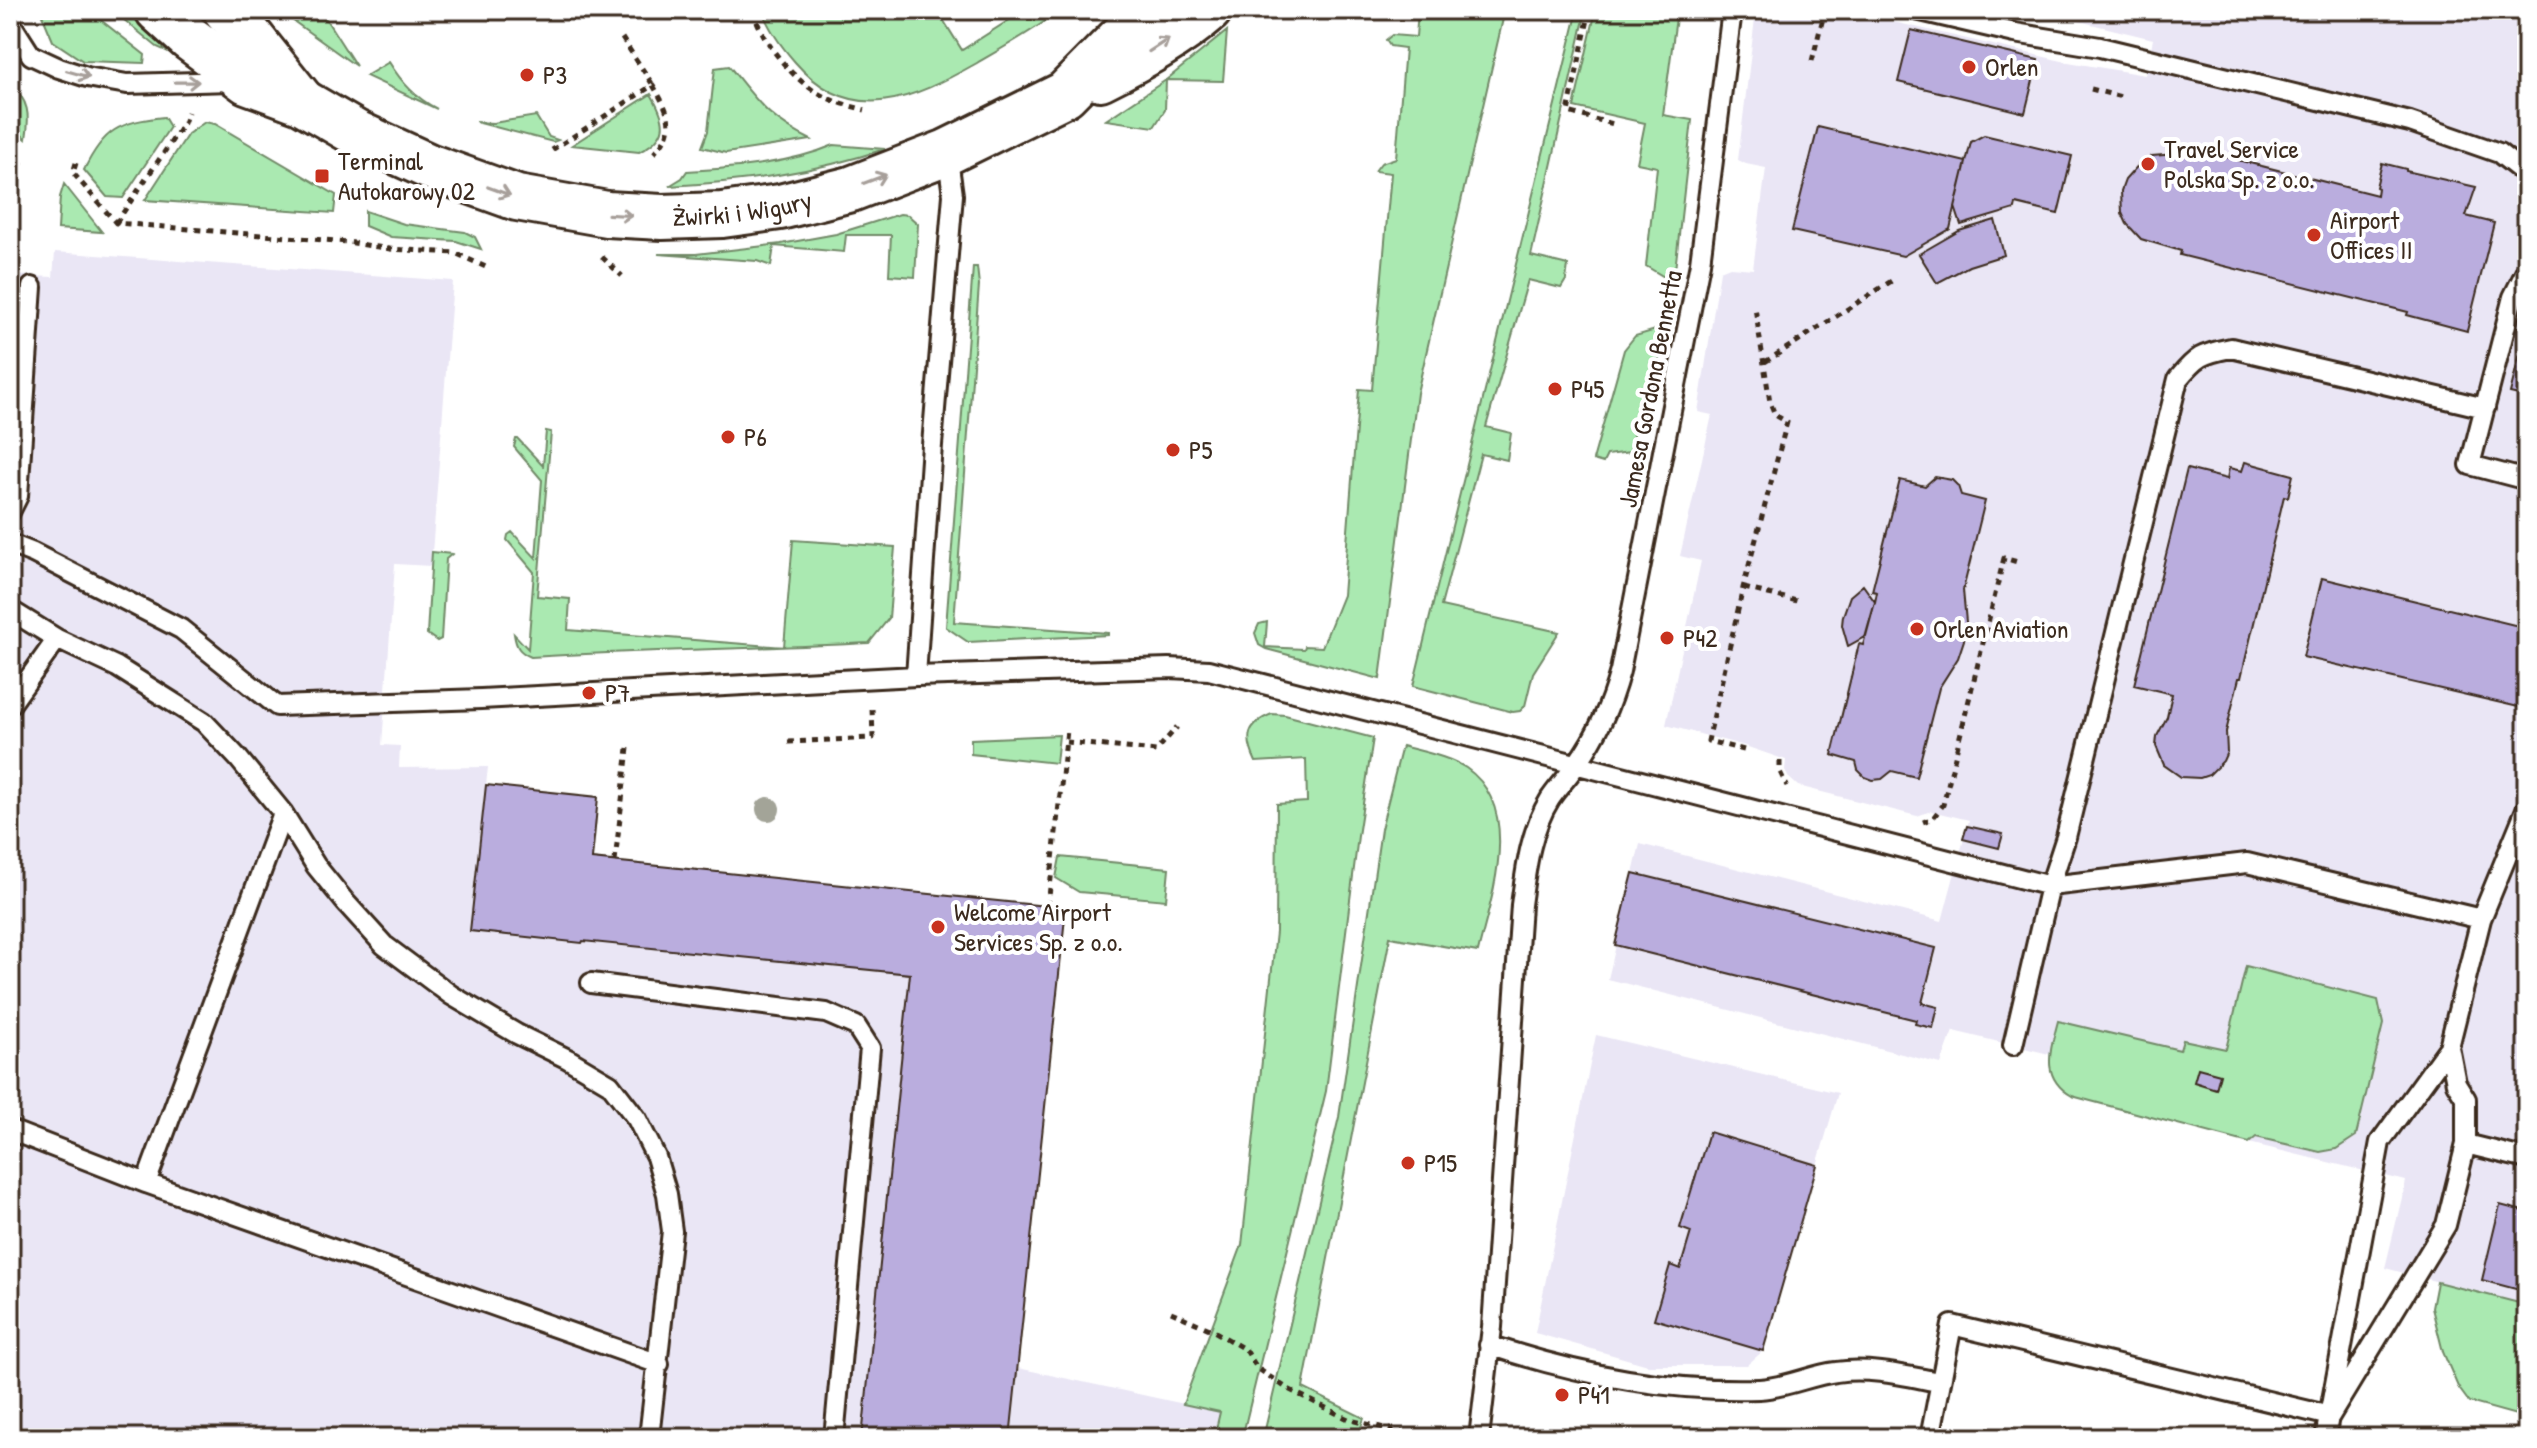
<svg xmlns="http://www.w3.org/2000/svg" width="2537" height="1448" font-family="'Patrick Hand',sans-serif">
<style>
.built{fill:#eae6f5}
.green{fill:#aae9b1;stroke:#728a68;stroke-width:2}
.building{fill:#baadde;stroke:#3b2a1e;stroke-width:2}
.lines{fill:none;stroke-linecap:round;stroke-linejoin:round}
.service-casing{stroke:#3b2a1e;stroke-width:24}
.tertiary-casing{stroke:#3b2a1e;stroke-width:50}
.path{stroke:#3b2a1e;stroke-width:5;stroke-dasharray:6 6;stroke-linecap:butt}
.service{stroke:#fff;stroke-width:18}
.tertiary{stroke:#fff;stroke-width:44}
.tree{fill:#a3a498}
.oneway{stroke:#a79f9a}
.poi-dot{fill:#c8321e;stroke:#fff;stroke-width:3}
.labels{text-anchor:middle;stroke-width:8;stroke-linejoin:round;paint-order:stroke}
.poi-label{font-size:26px;fill:#3b2a1e;stroke:#fff;text-anchor:start}
.street-label{font-size:26px;fill:#3b2a1e;stroke:#fff}
</style>
<rect width="100%" height="100%" fill="#fff"/>
<filter id="ink" filterUnits="userSpaceOnUse"><feTurbulence type="fractalNoise" baseFrequency=".0125" numOctaves="2"/><feDisplacementMap in="SourceGraphic" scale="16" xChannelSelector="R" yChannelSelector="G"/><feConvolveMatrix kernelMatrix="1 2 1 2 8 2 1 2 1" color-interpolation-filters="sRGB"/></filter>
<g filter="url(#ink)">
<path class="built" d="M1756 10H1842L2062 61 2145 75 2153 39 2033 10H2500L2527 16V333H2525L2511 392 2527 397V1305L2385 1268 2406 1181 2249 1143 2072 1096 2062 1090 2054 1080 2050 1068 2049 1054 1953 1031 1941 1064 1608 979 1640 844 1942 921 1969 820 1931 811 1917 816 1798 786 1788 777 1785 770 1786 760 1745 746 1666 725 1701 561 1680 556 1712 415 1698 412 1720 271 1730 267 1753 269 1766 168 1746 164 1738 160Z
M55 252 453 281 431 566 395 564 382 745 400 746 399 768 488 767 486 785 598 797 592 859 1066 908 1018 1368 1221 1412 1214 1438H10V275L53 277Z
M1596 1035 1838 1093 1763 1351 1747 1365H1648L1535 1333Z"/>
<path class="green" d="M40 10H88L145 55 144 63 83 61 53 41Z
M112 10H137L180 57 157 47Z
M278 10H320L356 66Z
M762 10H937L962 50 1025 10H1061C1035 30 1006 46 977 63 913 99 852 128 795 62 781 46 769 30 762 10Z
M1418 10H1505L1417 393 1380 679 1266 649 1259 645 1255 633 1259 624 1267 622 1265 647 1304 649 1305 646 1322 647 1343 595 1359 389 1372 390 1391 173 1375 171 1381 163 1396 158 1405 48 1390 46 1386 40 1392 35 1416 37Z
M1578 10H1586L1531 256 1568 265 1566 280 1561 288 1528 280 1486 427 1511 433 1507 460 1481 454 1441 606 1559 632 1533 673 1525 706 1520 711 1513 712 1413 686Z
M1596 10H1677L1663 115 1692 120 1674 279 1666 278 1646 266 1657 167 1637 163 1645 123 1574 107Z
M1227 31 1223 81 1166 80 1165 110 1154 127 1106 120 1166 80Z
M389 62C402 83 415 97 437 109L366 76Z
M729 66C758 102 768 119 811 140L726 153 702 147 708 131 715 68Z
M10 84C29 100 30 115 26 139L10 124Z
M651 94C667 121 670 136 639 152L572 145Z
M536 116 549 137 558 140 553 142 476 122 493 123Z
M164 117 170 127 123 198 107 197 84 170C104 129 119 122 164 117Z
M205 122 215 124 336 195 334 213 145 200 188 134Z
M834 145 885 149C812 173 745 182 669 186L682 178 687 171C736 168 789 164 834 145Z
M64 184 102 232 58 229 60 197Z
M365 211 404 224 465 232 475 237 481 249 456 241 391 237 365 226Z
M900 214 908 215 918 224 915 277 889 275 891 235H846L844 252 774 246 771 266 757 261 658 254H696L781 244 836 234Z
M973 267H977L979 285 954 622 1108 633V635L968 642 946 627Z
M1666 327 1646 417 1637 416 1630 452 1607 455 1603 463 1593 460 1624 350 1635 336Z
M546 431 551 432 537 596 570 599 568 630 784 647 793 540 895 547 889 618 869 643C756 649 644 650 531 657 519 652 516 647 514 634L528 649 534 572 507 540 508 535 512 532 536 558 542 480 514 447 516 439H518L543 466Z
M432 552 452 554 446 559 441 639 437 641 427 634Z
M1272 714 1285 715 1373 738 1358 836 1326 1091 1242 1438H1214L1220 1412 1183 1404 1242 1245 1276 932 1277 804 1307 802 1306 759 1256 762C1244 737 1247 724 1272 714Z
M1059 735 1056 763 971 754V739Z
M1402 746C1423 752 1448 756 1466 768 1524 808 1491 898 1478 952L1390 937 1303 1388 1364 1418 1358 1437 1343 1433 1341 1438H1263L1339 1117 1381 829Z
M1060 857 1169 868 1166 900 1079 892 1056 878Z
M2246 966 2378 1000 2383 1024 2356 1136 2336 1149 2320 1152 2256 1137 2249 1143 2072 1096C2040 1077 2050 1052 2058 1021L2180 1050 2183 1040 2226 1049Z
M2437 1282 2527 1305V1418L2469 1402 2458 1387 2443 1352 2432 1308Z"/>
<path class="building" d="M1911 30 2038 60 2025 113 1898 82Z
M1818 127 1966 162 1950 229 1903 256 1792 231Z
M1984 135 2072 156 2058 214 2016 204 2015 209 1961 225 1955 207 1971 142Z
M2178 145 2377 195 2378 188 2376 187 2382 163 2406 169V171L2476 187 2466 216 2494 223 2467 331 2407 315 2408 312 2180 255 2181 251 2141 239 2127 224 2122 213 2121 191 2125 180 2141 162 2152 156 2176 154Z
M1995 220 2004 255 1969 266 1937 283 1919 254 1959 231Z
M2525 333H2527V397L2510 393Z
M2245 462 2293 475 2288 497 2284 496 2241 678H2239L2226 732 2227 752 2223 761 2209 775 2200 778 2181 777 2164 765 2156 746 2157 736 2167 717 2172 694 2134 685 2187 469 2227 479 2229 468 2242 471Z
M1935 477 1952 480 1958 486 1961 495 1985 501 1963 590 1966 622 1964 640 1958 658 1939 688 1916 777 1892 771 1882 779 1873 780 1865 777 1858 770 1856 762 1832 755 1859 644 1863 645 1875 602 1877 592 1872 591 1900 480 1925 486Z
M2322 578 2527 628V709L2303 657Z
M1863 585 1875 602 1866 636 1848 646 1842 625 1843 616 1850 596Z
M486 785 598 797 592 859 1066 908 1010 1438H862L910 974 583 941 582 943 470 931Z
M1967 826 2003 834 1999 848 1963 839Z
M1633 873 1936 948 1922 1003 1938 1007 1933 1028 1915 1024 1916 1020 1615 945Z
M2198 1068 2220 1074 2216 1089 2194 1082Z
M1709 1132 1817 1165 1763 1351 1654 1319 1670 1265 1680 1269 1691 1232 1680 1228Z
M2500 1205 2527 1212V1292L2482 1280Z"/>
<g class="lines">
<g class="service-casing">
<path id="service" d="M1916 10 2015 33 2100 47 2410 122 2499 153 2527 175
M10 22 31 55 59 68 87 77 127 84 232 81
M2527 269 2513 297 2470 465 2527 480
M10 512 18 496 32 287
M10 544 33 553 181 629 277 706 481 699 916 676 1169 668 1209 670 2050 886 2247 863 2481 919
M10 610 57 639 117 667 204 722 238 758 283 813 316 866 346 903 384 945 451 995 517 1034 568 1059 610 1084 637 1119 656 1157 667 1194 672 1231 649 1438
M916 676 932 445 953 195 947 152
M10 705 57 639
M591 983 826 1013 856 1026 870 1048 834 1438
M2013 1045 2050 886 2066 837 2178 379C2197 356 2201 354 2231 348L2485 408
M2449 1047 2456 1083 2466 1099V1144L2527 1159
M10 1130 146 1183 283 813
M146 1183 659 1364
M1489 1345C1576 1374 1667 1392 1759 1389 1785 1388 1811 1375 1836 1372 1870 1367 1906 1376 1939 1382
M1479 1438 1492 1327 1521 905C1526 869 1530 831 1550 799 1558 787 1568 777 1576 765 1598 734 1610 707 1620 671L1700 263 1732 10
M1930 1438 1952 1325 2330 1416 2446 1225 2466 1144
M2325 1438 2380 1142 2449 1047 2481 919 2527 807"/>
</g>
<g class="tertiary-casing">
<g id="tertiary">
<path id="s1" d="M158 10 189 38 247 81 301 101 356 133 428 166 517 198 607 214 662 217 722 215 780 207 851 189 947 152 1065 94 1148 10"/>
<path d="M226 10 246 31 301 100"/>
<path d="M1100 78C1138 59 1177 38 1209 10"/>
</g>
</g>
<path class="path" d="M753 10C762 42 793 81 823 96 837 103 851 106 865 110
M1590 10 1568 112 1617 125
M622 38 653 85
M1812 61 1825 10
M2091 89 2125 98
M552 150 653 85C668 111 679 128 654 153
M76 163 73 173 116 223 348 242 390 249 455 253 488 268
M10 222 21 162
M116 223 184 123 188 112
M602 257 622 276
M1765 362 1896 278
M1744 588 1797 601
M788 742 873 738 872 708
M1066 742 1156 751 1177 727
M1744 750 1708 741 1743 588 1787 422 1775 415 1770 402 1755 308
M1780 761V772L1787 786
M1923 822 1933 818 1943 805 2004 558 2021 563
M615 861 628 748
M1048 906 1067 730
M1171 1312 1212 1330 1246 1350 1257 1368 1288 1389 1350 1420 1428 1438"/>
<use href="#service" class="service"/>
<use href="#tertiary" class="tertiary"/>
</g>
<circle class="tree" cx="768" cy="809" r="12"/>
<defs><path id="oneway-shaft" d="M-6 0H5M1.5-3L5.5 0L1.5 3" fill="none" stroke-width="1.6" stroke-linecap="round" stroke-linejoin="round" transform="scale(2)"/></defs>
<g class="oneway">
<use href="#oneway-shaft" transform="translate(1159 45) rotate(-33)"/>
<use href="#oneway-shaft" transform="translate(78 74) rotate(16)"/>
<use href="#oneway-shaft" transform="translate(187 82) rotate(-1)"/>
<use href="#oneway-shaft" transform="translate(875 179) rotate(-21)"/>
<use href="#oneway-shaft" transform="translate(499 191) rotate(20)"/>
<use href="#oneway-shaft" transform="translate(620 215) rotate(3)"/>
</g>
</g>
<g class="poi-dot">
<circle cx="1969" cy="67" r="8"/>
<circle cx="527" cy="75" r="8"/>
<circle cx="2148" cy="164" r="8"/>
<rect x="314" y="168" width="16" height="16" rx="4"/>
<circle cx="2314" cy="235" r="8"/>
<circle cx="1555" cy="389" r="8"/>
<circle cx="728" cy="437" r="8"/>
<circle cx="1173" cy="450" r="8"/>
<circle cx="1917" cy="629" r="8"/>
<circle cx="1667" cy="638" r="8"/>
<circle cx="589" cy="693" r="8"/>
<circle cx="938" cy="927" r="8"/>
<circle cx="1408" cy="1163" r="8"/>
<circle cx="1562" cy="1395" r="8"/>
</g>
<g class="labels">
<g class="poi-label">
<text x="1985" y="76">Orlen</text>
<text x="543" y="84">P3</text>
<text x="2164" y="158">Travel Service<tspan x="2164" dy="30">Polska Sp. z o.o.</tspan></text>
<text x="338" y="170">Terminal<tspan x="338" dy="30">Autokarowy 02</tspan></text>
<text x="2330" y="229">Airport<tspan x="2330" dy="30">Offices II</tspan></text>
<text x="1571" y="398">P45</text>
<text x="744" y="446">P6</text>
<text x="1189" y="459">P5</text>
<text x="1933" y="638">Orlen Aviation</text>
<text x="1683" y="647">P42</text>
<text x="605" y="702">P7</text>
<text x="954" y="921">Welcome Airport<tspan x="954" dy="30">Services Sp. z o.o.</tspan></text>
<text x="1424" y="1172">P15</text>
<text x="1578" y="1404">P41</text>
</g>
<g class="street-label">
<text dy="9" stroke="none"><textPath href="#s1" startOffset="636">Żwirki i Wigury</textPath></text>
<text transform="translate(1650 389) rotate(-79)" y="9">Jamesa Gordona Bennetta</text>
</g>
</g>
<rect width="2537" height="1448" fill="none" stroke="#fff" stroke-width="40"/>
<rect x="20" y="20" width="2497" height="1408" fill="none" stroke="#3b2a1e" stroke-width="3" filter="url(#ink)"/>
</svg>
